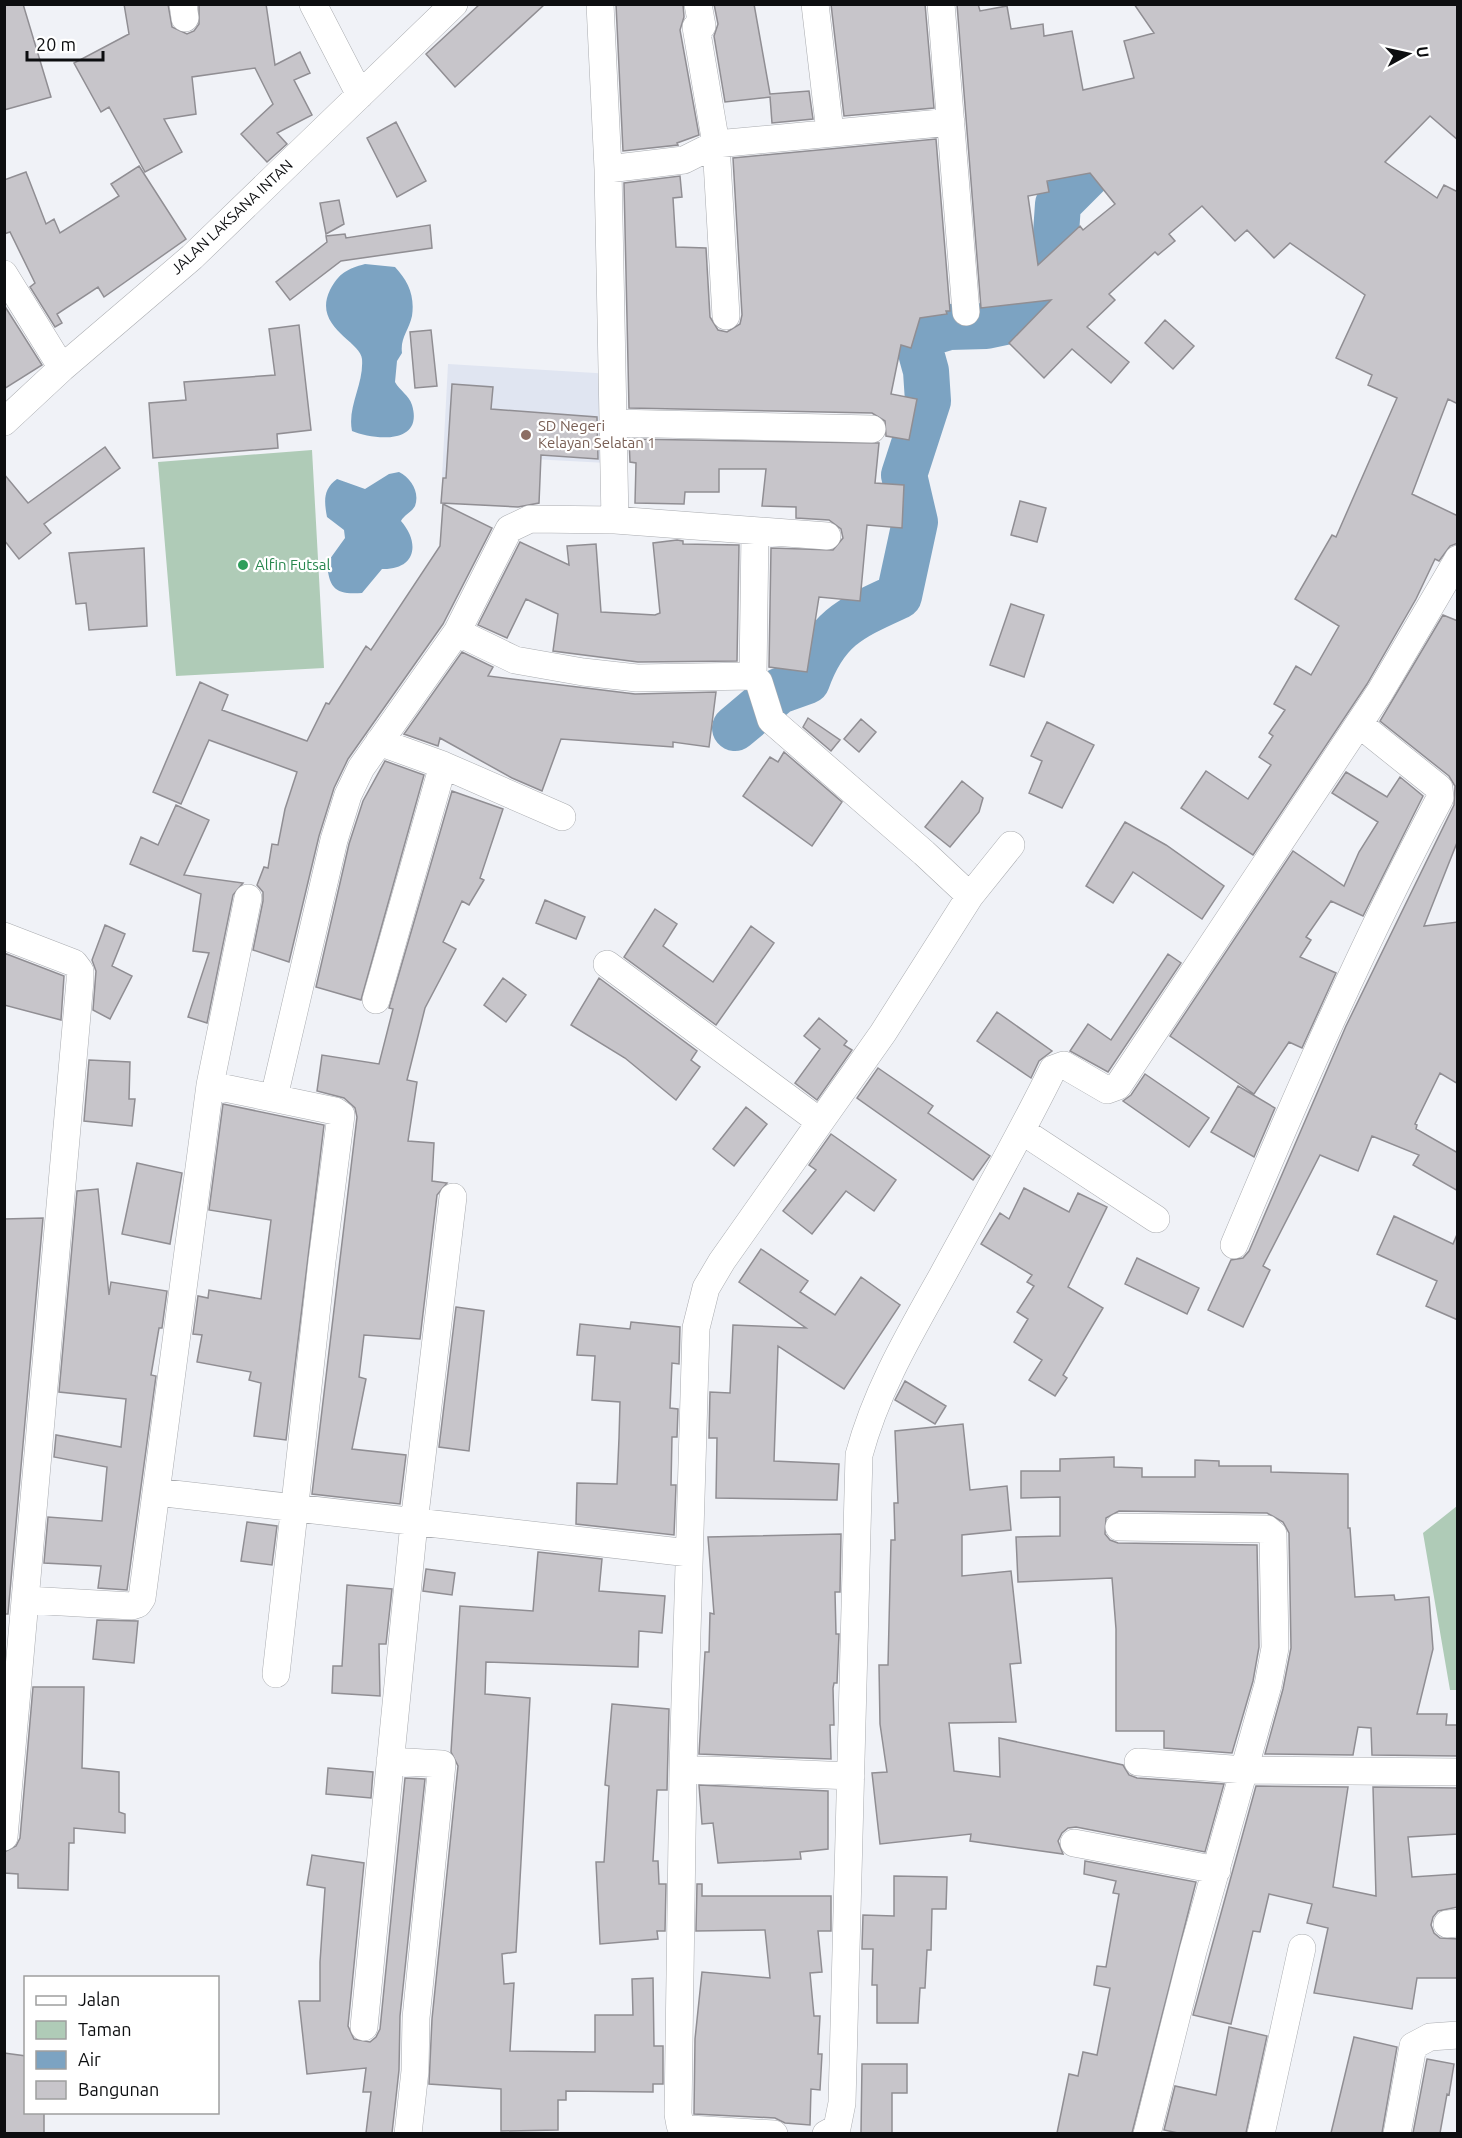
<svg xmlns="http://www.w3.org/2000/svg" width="1462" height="2138" font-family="Ubuntu,sans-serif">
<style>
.built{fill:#e0e5f1}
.green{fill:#afcbb7}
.water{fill:#7ca3c2}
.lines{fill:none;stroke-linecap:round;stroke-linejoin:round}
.river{stroke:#7ca3c2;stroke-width:46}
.building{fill:#c7c5ca;stroke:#908e93;stroke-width:1.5;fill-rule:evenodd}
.minor-casing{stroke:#aaacb0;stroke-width:28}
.minor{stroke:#fff;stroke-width:27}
.education-dot{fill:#8d6e63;stroke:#fff;stroke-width:2}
.leisure-dot{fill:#2e9e5b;stroke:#fff;stroke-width:2}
.labels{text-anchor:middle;stroke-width:4.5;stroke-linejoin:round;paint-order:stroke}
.street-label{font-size:15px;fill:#0d0e10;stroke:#fff}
.education-label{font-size:15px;fill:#785e54;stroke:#fff;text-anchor:start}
.leisure-label{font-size:15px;fill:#27864d;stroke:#fff;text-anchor:start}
</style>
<rect width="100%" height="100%" fill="#f0f2f7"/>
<path class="built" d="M448 364 612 374 607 463 492 457 491 479 442 477Z"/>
<path class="green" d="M312 450 324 668 176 676 158 462Z
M1457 1506 1458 1690H1450L1423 1533Z"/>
<path class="water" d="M365 264 395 267C408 281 415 295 412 316 409 330 400 338 402 353L397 361 395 382C400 391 409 395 412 405 424 445 374 440 352 431 347 407 364 384 362 359 361 341 312 327 330 290 339 273 347 269 365 264Z
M399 472C411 478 420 492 415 506 412 512 404 515 401 521 421 544 415 570 382 569L362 593C336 595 329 589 327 563L345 538 344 530 327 517C324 501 323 489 337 479L365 489 389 474Z"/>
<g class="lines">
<path class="river" d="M735 728 779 691 807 681C826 628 851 618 899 596L915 522 904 475 928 401 926 371 918 342 929 333 949 327 986 326 1058 311 1073 294 1071 275 1055 248 1058 204 1090 172 1141 137"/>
</g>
<path class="building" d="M4 4H23L51 97 4 110Z
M124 4H168L172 27 187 34 194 31 199 24V4H266L275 65 300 52 310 73 294 80 312 115 277 133 287 144 267 162 241 134 273 104 255 68 192 77 196 114 164 119 182 152 145 172 109 107 101 112 74 63 129 34Z
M480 4H545L455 87 426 54Z
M616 4H683L684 17 680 30 699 135 677 143 678 145 623 151Z
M714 4H754L770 94 809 91 813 119 772 123 770 97 725 102 714 36 718 24Z
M831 4H925L934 108 844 116Z
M957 4H978L980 11 1007 6 1011 29 1043 24 1044 36 1072 31 1083 90 1134 78 1124 41 1154 33 1134 4H1458V140L1430 116 1385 162 1437 198 1444 185 1458 192V404L1448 399 1412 494 1458 516V543L1450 546 1439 561 1435 559 1416 599 1367 684 1253 855 1181 808 1206 771 1248 799 1271 765 1259 757 1273 736 1269 733 1285 710 1274 704 1296 666 1311 675 1339 626 1295 599 1332 535 1336 537 1397 398 1368 385 1372 375 1336 358 1365 295 1290 243 1274 258 1247 230 1235 241 1202 206 1169 234 1175 241 1158 255 1155 252 1109 294 1115 300 1087 327 1129 362 1111 383 1072 349 1044 378 1009 343 1051 300 981 308ZM1090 173 1115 204 1083 230 1080 226 1038 265 1028 196 1049 192 1047 181Z
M396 122 426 181 397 197 367 138Z
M936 139 950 311H946L947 314 920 318 911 348 901 345 891 394 917 399 909 440 886 436 885 421 872 413 629 408 624 183 680 176 682 197 673 198 676 247 706 248 710 317 718 330 727 332 740 324 742 315 733 158Z
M139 166 186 239 104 297 98 287 57 314 62 323 55 327 30 287 35 283 10 232 4 234V180L26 172 46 224 54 219 60 233 119 196 111 184Z
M339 200 344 224 326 234 320 203Z
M430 225 432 248 341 261 290 300 276 282 327 242 326 236 345 234 346 238Z
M4 305 42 365 4 389Z
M1165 320 1194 346 1173 369 1145 343Z
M299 325 311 430 277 434 278 448 153 458 149 403 186 400 184 382 275 375 269 329Z
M431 330 437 386 415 388 410 332Z
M452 384 493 387 491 409 597 417 598 459 541 455 539 503 518 507 441 503 443 478H446Z
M629 439 879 443 875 483 904 485 902 528 867 525 860 601 819 597 807 672 769 667 771 548 833 550 843 538 841 529 829 520 796 518V507L762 506 766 469H719V492H685L684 504 635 503 636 463 630 462Z
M105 447 120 468 44 524 51 533 19 559 4 540V474L28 503Z
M1020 501 1046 508 1037 542 1011 535Z
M443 504 492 528 443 624 348 759 334 788 319 836 289 962 253 950 263 901V892L257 885 264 867 268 868 272 844 278 845 285 809 297 772 209 740 181 804 153 792 200 682 228 695 222 710 307 741 326 703 329 704 366 646 371 650 440 546Z
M677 540 683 541V544L739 545 737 661 638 662 553 651 558 614 526 599 507 638 478 625 520 542 569 565 567 546 596 544 601 612 655 615 660 613 653 543Z
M144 548 147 626 89 630 86 603 76 604 69 553Z
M1011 604 1044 615 1024 677 990 665Z
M1443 615 1458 621V840L1424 926 1458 922V1084L1440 1073 1415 1124 1417 1125 1416 1129 1458 1153V1191L1413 1165 1419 1155 1372 1136 1358 1171 1320 1155 1263 1266 1270 1270 1243 1327 1208 1310 1231 1260 1243 1258 1249 1251 1346 1026 1454 805 1455 786 1449 776 1380 721Z
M462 652 493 667 488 676 635 694 716 692 709 747 673 742V747L561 739 542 791 512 778 440 738 438 746 404 734Z
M808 718 840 740 831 751 803 727Z
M861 719 876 732 859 752 844 739Z
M1047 722 1094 745 1062 808 1029 793 1042 761 1031 756Z
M784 752 842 802 812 846 743 796 770 757 778 762Z
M385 761 424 775 361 1000 316 987 349 844 363 801Z
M1346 772 1387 797 1400 777 1423 796 1363 916 1331 901 1306 937 1311 940 1300 957 1336 973 1302 1048 1289 1042 1254 1094 1170 1036 1293 851 1344 886 1359 852 1378 822 1332 793Z
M962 781 983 798 979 812 950 847 925 827Z
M452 791 503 809 480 878 484 880 469 905 462 901 443 942 456 949 425 1008 407 1080 417 1082 408 1141 434 1143 432 1181 447 1183 437 1195 420 1339 364 1335 359 1377 366 1379 352 1449 406 1455 400 1504 312 1494 357 1117 355 1108 344 1098 317 1091 322 1055 379 1064 393 1009 389 1008Z
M176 805 209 820 184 875 243 883 233 895 207 1023 188 1017 209 953 193 951 201 894 130 864 141 837 158 845Z
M1125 822 1166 845 1224 886 1202 919 1133 872 1113 903 1086 886Z
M545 900 585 917 576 939 536 923Z
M655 909 677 924 663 946 713 982 751 926 774 943 716 1025 624 957Z
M105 925 125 934 112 966 132 976 110 1019 93 1010 96 971 92 960Z
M4 953 64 976 61 1020 4 1005Z
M1168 954 1181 963 1108 1072 1070 1051 1088 1024 1111 1040Z
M503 978 526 995 506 1022 484 1005Z
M599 978 697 1051 691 1060 700 1067 676 1100 625 1058 571 1025Z
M997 1012 1052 1051 1039 1061 1031 1078 977 1041Z
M819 1018 847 1041 844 1045 852 1050 817 1100 795 1083 820 1049 804 1036Z
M89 1060 130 1062 129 1099H135L132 1126 84 1121Z
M878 1068 933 1106 928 1113 990 1156 973 1180 857 1098Z
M1145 1074 1209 1118 1189 1147 1123 1101 1131 1095Z
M1238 1086 1275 1108 1254 1157 1211 1132Z
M223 1104 324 1125 286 1440 254 1436 261 1383 249 1380 251 1372 197 1362 202 1335 193 1334 198 1296 208 1298 209 1290 261 1299 271 1220 209 1210Z
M746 1107 767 1124 734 1166 713 1149Z
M831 1134 896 1180 874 1211 846 1191 812 1234 783 1211 816 1170 809 1165Z
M137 1163 182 1173 170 1244 122 1234Z
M1024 1188 1069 1212 1078 1193 1107 1207 1068 1287 1103 1308 1063 1375 1067 1378 1055 1396 1029 1380 1042 1360 1014 1342 1028 1319 1017 1312 1034 1286 1027 1282 1032 1275 981 1244 1000 1213 1009 1219Z
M98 1189 109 1295 111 1282 167 1291 162 1328H159L151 1375 156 1376 127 1590 98 1588 101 1566 44 1563 48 1517 102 1521 107 1467 54 1457 56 1435 121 1447 126 1399 59 1392 77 1191Z
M1394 1216 1453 1244 1458 1232V1320L1426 1306 1437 1281 1377 1254Z
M43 1218 8 1614H4V1219Z
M761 1249 808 1281 800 1292 835 1315 861 1277 900 1305 844 1389 778 1346 774 1461 839 1464 837 1500 716 1498 717 1438H709L710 1392 730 1393 733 1325 806 1328 739 1282Z
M1137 1258 1199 1288 1187 1314 1125 1284Z
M456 1307 484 1311 469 1451 439 1447Z
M631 1322 680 1327 679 1364 672 1363 670 1408 678 1409 677 1437H672L671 1485H676L674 1535 576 1524 577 1483 617 1484 619 1438 620 1402 592 1400 595 1356 577 1355 580 1324 630 1329Z
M905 1381 946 1406 935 1424 895 1400Z
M963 1424 970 1490 1007 1486 1011 1530 962 1535V1576L1011 1571 1021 1663 1010 1664 1016 1722 949 1723 954 1771 1000 1777 999 1738 1123 1765 1129 1775 1137 1778 1224 1784 1205 1852 1076 1827 1068 1828 1062 1833 1058 1841 1063 1854 970 1841 971 1834 880 1844 872 1773 887 1772 880 1724 879 1665H888L891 1540H895L894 1503H898L895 1431Z
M1114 1457V1467L1142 1468V1477H1195V1460L1219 1461V1466H1271V1472L1348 1474V1528H1350L1355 1597 1394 1595 1395 1600 1429 1597 1433 1649 1417 1714H1447L1446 1725H1458V1756L1372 1755 1371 1728 1358 1727 1353 1755 1265 1754 1283 1689 1291 1648 1289 1533 1283 1522 1267 1513 1119 1511 1106 1518 1105 1534 1110 1540 1118 1543 1257 1545 1259 1647 1253 1681 1232 1753 1164 1748V1731H1116V1629L1112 1578 1018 1582 1016 1537 1060 1536V1497L1021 1498V1471H1060V1459Z
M247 1522 277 1526 272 1565 241 1561Z
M841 1534 840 1592H835L836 1634H839L837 1683H834L833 1688 834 1725H830L831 1759 699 1754 705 1652H709L710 1613 714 1614 708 1537Z
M538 1552 602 1559 599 1591 665 1596 662 1633 639 1631 638 1667 486 1662 485 1694 530 1698 516 1952 502 1954 504 1984 514 1983 510 2051 595 2052V2015H633L632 1979 653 1978 654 2046H663V2084H653V2092L566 2091V2100H558V2130L501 2131V2089L429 2084 432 2019 458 1766 451 1752 460 1606 533 1611Z
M426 1569 455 1573 452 1595 423 1591Z
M347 1585 392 1589 386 1644H379L380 1696 332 1693 333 1666H342Z
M97 1620 138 1621 134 1663 93 1659Z
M33 1687H84L82 1768 119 1772V1812L125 1814V1833L74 1828V1843H69L68 1890 18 1888V1874L4 1873V1852L16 1846 20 1838Z
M612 1704 669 1709 667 1790H657L653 1861H658L659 1884H666L665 1931H657L658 1939 600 1944 596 1862H604L609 1786 605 1785Z
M328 1768 373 1772 371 1798 326 1794Z
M405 1778 425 1779 400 2016 399 2070 392 2133H366L371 2092H363L366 2068 307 2074 299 2001H320V1962L325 1888 307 1885 312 1855 364 1863 348 2026 354 2039 370 2042 376 2037 380 2029Z
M699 1785 828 1791V1849L800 1852 801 1859 718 1863 713 1823 702 1824Z
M1256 1786 1348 1787 1333 1887 1376 1896 1373 1787 1458 1788V1834L1408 1837 1412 1877 1458 1874V1907L1438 1911 1433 1917 1431 1925 1434 1933 1440 1938 1458 1939V1978H1417L1412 2009 1314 1993 1328 1928 1307 1923 1312 1904 1269 1894 1260 1932 1253 1931 1231 2024 1193 2015Z
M1085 1861 1196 1882 1132 2133H1057L1069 2074 1078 2076 1083 2052 1097 2055 1110 1988 1094 1985 1097 1966 1106 1967 1119 1894 1113 1893 1116 1881 1084 1874Z
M894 1876 947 1877 946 1909H932L931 1950H927L925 1988H920L918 2023H877V1985H872L873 1949H862L863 1915 894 1916Z
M697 1884H702V1896H831V1931H818L822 1972 810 1973 814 2016H820L818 2054H822L820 2090 811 2089 810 2125 785 2123 775 2118 694 2114 695 2039 702 1972 770 1978 765 1930 696 1931Z
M1229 2027 1267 2036 1246 2133H1178L1164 2130 1175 2086 1216 2095Z
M1354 2037 1397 2047 1382 2133H1331Z
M4 2053 26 2056V2112H44V2133H4Z
M1427 2059 1454 2064 1449 2095 1447 2094 1440 2133H1413Z
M862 2064H907V2093H892V2133H861Z"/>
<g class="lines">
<g class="minor-casing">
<path id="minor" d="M183 4 185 18
M313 4 360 95
M600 4 608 169 615 520
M698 4 702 26 696 27 716 144 726 316
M815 4 830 132
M941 4 966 312
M608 169 684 160 716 144 951 122
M4 274 62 368
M4 422 62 368 192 257 454 4
M614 423 872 429
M457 632 515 660 583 672 637 678 753 676 759 682 771 720 924 853 970 896
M753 676 755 531
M379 742 443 765 562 817
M4 936 74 963 80 971V981L4 1837
M607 964 819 1121
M376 1000 443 765
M210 1085 335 1111 341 1115 322 1261 276 1674
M274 1097 334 840 348 795 361 768 457 632 509 529 530 519 615 520 827 536
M1022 1131 1156 1219
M1234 1245C1298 1092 1362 945 1440 798L1439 788 1359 724
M156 1492 689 1553
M1119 1527 1267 1529 1273 1534 1275 1648 1268 1685 1193 1951 1147 2134
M27 1600 132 1606 138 1604 142 1598 210 1085 248 898
M390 1761 442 1764 416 2018 415 2071 408 2134
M1138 1762 1245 1770 1458 1772
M683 1769 851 1776
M1074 1843 1217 1870
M1447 1924 1458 1923
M364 2027 414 1523 453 1197
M774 2134 689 2129 680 2125 678 2114 683 1769 696 1328 706 1288 722 1261 883 1033 970 896 1011 845
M826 2134 837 2128 842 2103 859 1455C876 1391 909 1335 941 1278 979 1208 1018 1140 1053 1069L1064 1065 1107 1090 1118 1086 1380 692 1458 559
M1261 2134 1302 1948
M1397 2134 1413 2046 1430 2037 1458 2035"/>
</g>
<use href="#minor" class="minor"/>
</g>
<circle class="education-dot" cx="526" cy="435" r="6"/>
<circle class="leisure-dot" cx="243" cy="565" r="6"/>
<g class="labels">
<g class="street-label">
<text transform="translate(232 217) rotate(-43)" y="5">JALAN LAKSANA INTAN</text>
</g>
<g class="education-label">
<text x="538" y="431">SD Negeri<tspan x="538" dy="17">Kelayan Selatan 1</tspan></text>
</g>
<g class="leisure-label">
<text x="255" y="570">Alfin Futsal</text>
</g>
</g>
<rect width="1462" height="2138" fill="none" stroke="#0d0e10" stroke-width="12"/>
<rect x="24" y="1976" width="195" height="138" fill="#ffffff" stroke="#9e9f9f" stroke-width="1.5"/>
<rect x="36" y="1996" width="30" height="9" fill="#ffffff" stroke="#9e9f9f" stroke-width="1.5"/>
<text x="78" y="2006" font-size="18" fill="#0d0e10">Jalan</text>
<rect x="36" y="2021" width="30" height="18" fill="#afcbb7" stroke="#9e9f9f" stroke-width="1.5"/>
<text x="78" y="2036" font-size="18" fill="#0d0e10">Taman</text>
<rect x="36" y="2051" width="30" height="18" fill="#7ca3c2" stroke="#9e9f9f" stroke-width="1.5"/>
<text x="78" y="2066" font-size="18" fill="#0d0e10">Air</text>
<rect x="36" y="2081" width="30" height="18" fill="#c7c5ca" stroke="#9e9f9f" stroke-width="1.5"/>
<text x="78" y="2096" font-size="18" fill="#0d0e10">Bangunan</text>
<g transform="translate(1408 54) rotate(82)" stroke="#ffffff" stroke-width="4.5" paint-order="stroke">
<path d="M0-4.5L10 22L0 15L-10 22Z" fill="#0d0e10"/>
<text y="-9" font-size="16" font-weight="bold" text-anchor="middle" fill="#0d0e10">U</text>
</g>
<path d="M27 51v9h76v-9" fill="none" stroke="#0d0e10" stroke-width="3"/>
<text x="36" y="51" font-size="18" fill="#0d0e10" stroke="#ffffff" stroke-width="4.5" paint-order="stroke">20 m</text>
</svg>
